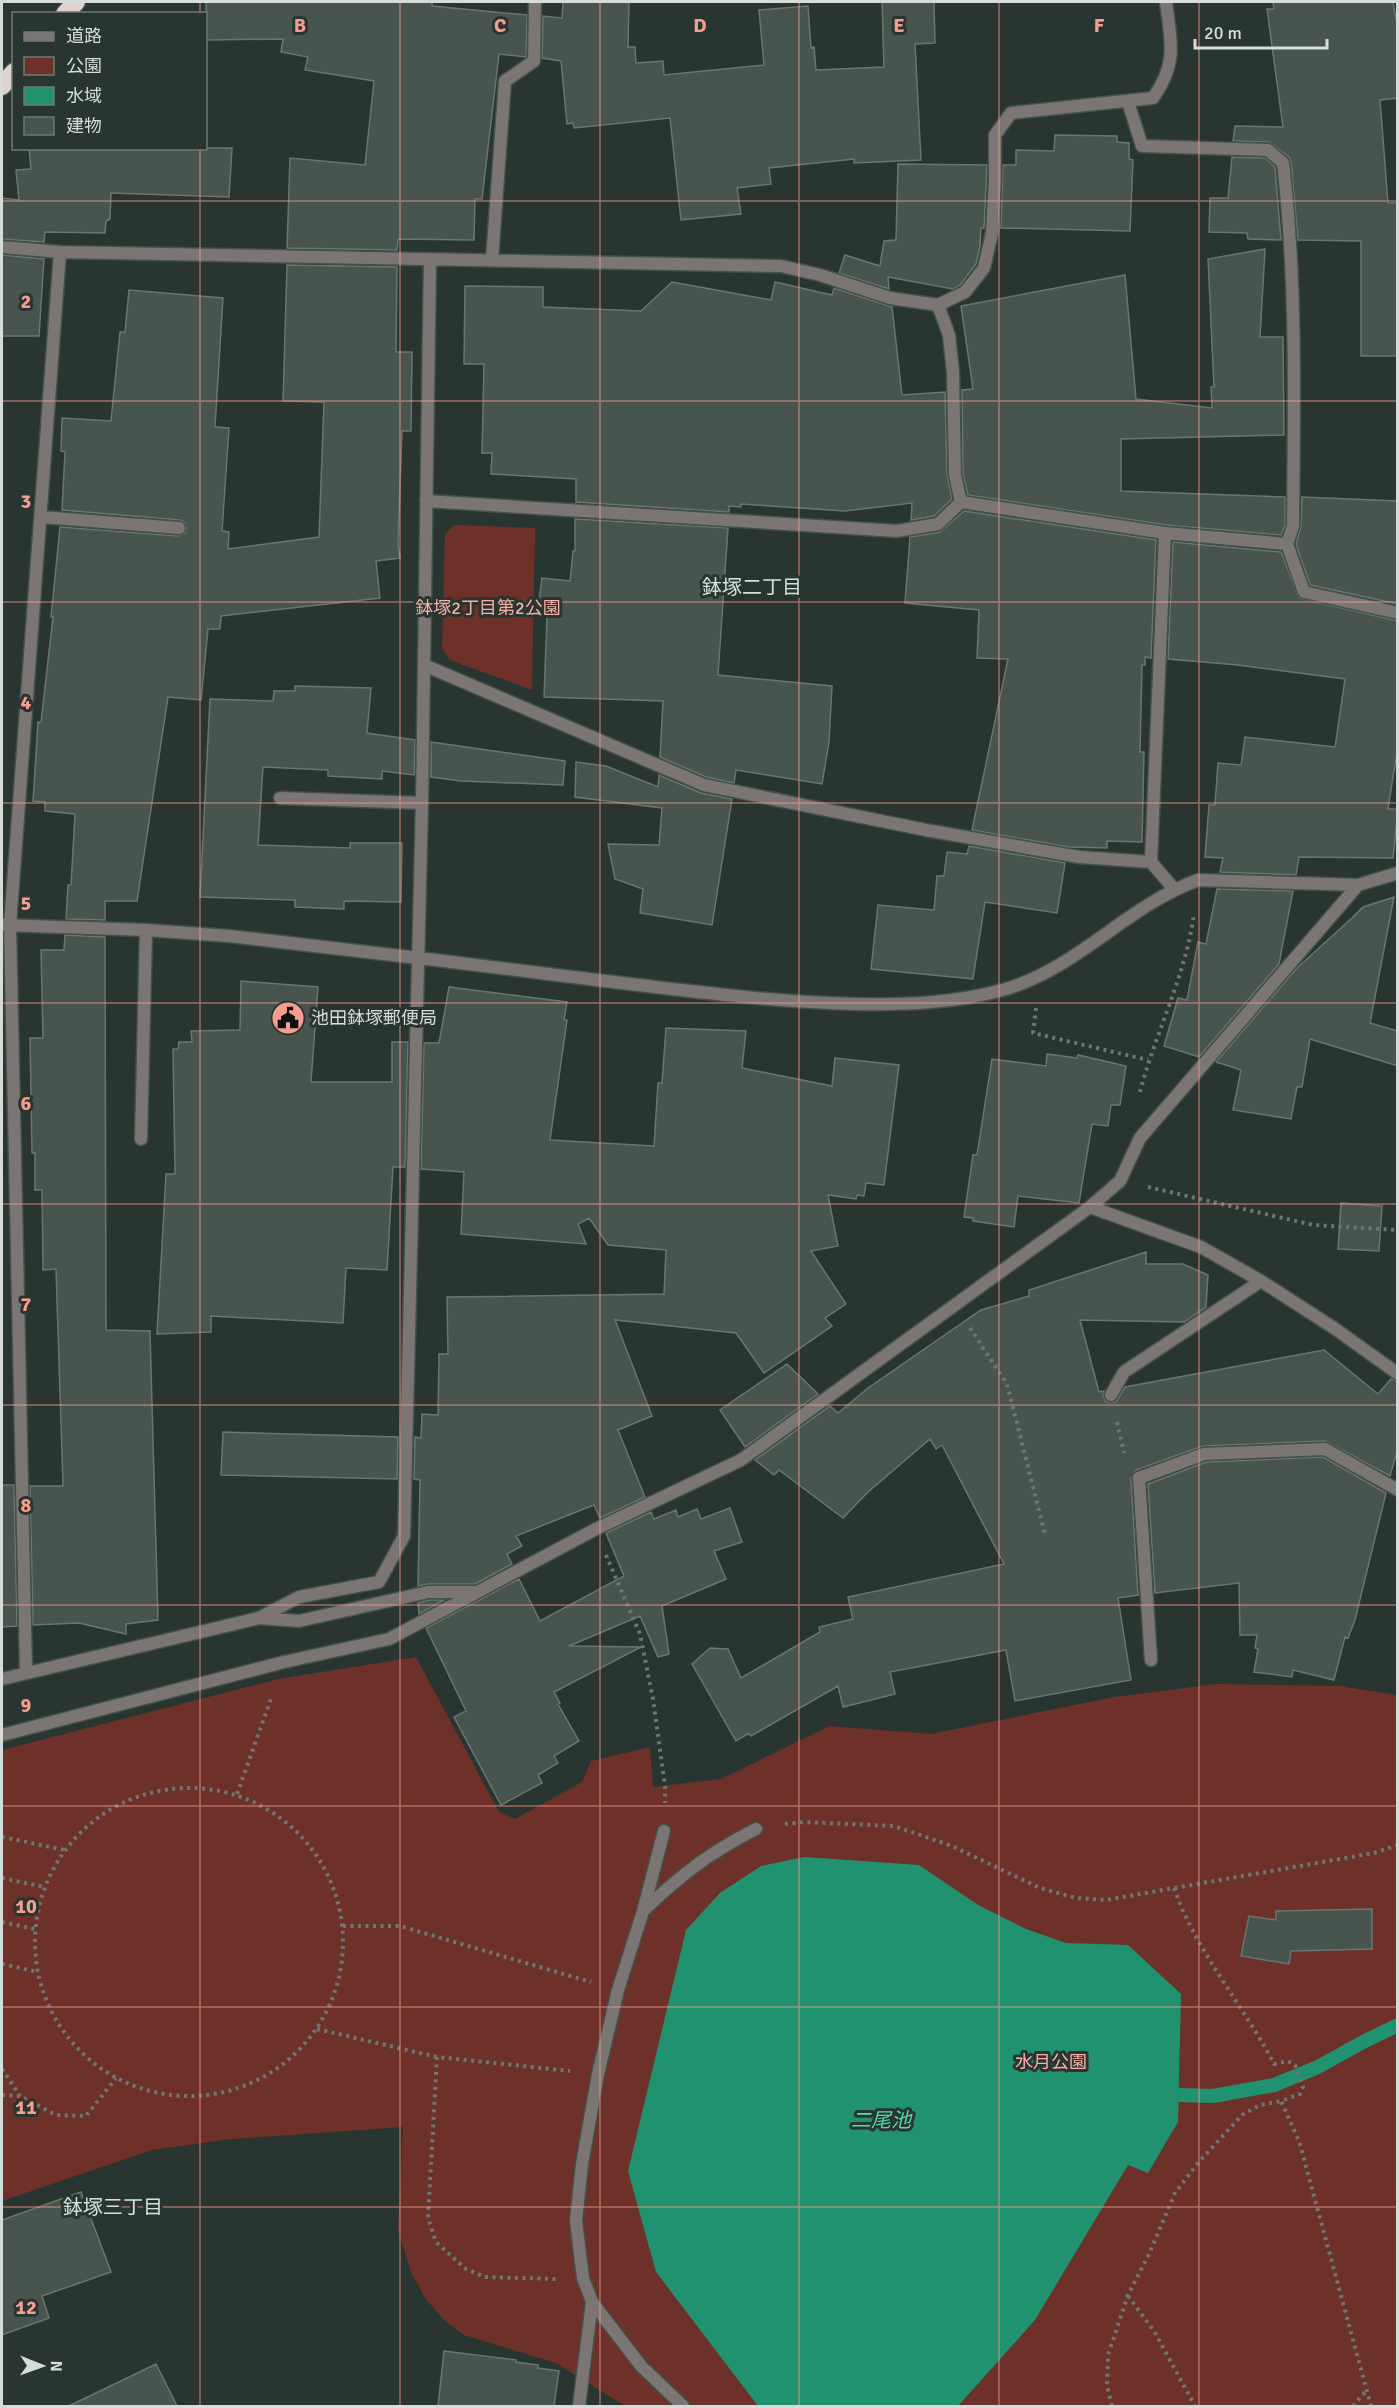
<svg xmlns="http://www.w3.org/2000/svg" width="1399" height="2408" font-family="Signika,'Noto Sans JP',sans-serif">
<style>
.green{fill:#6e312a}
.water{fill:#20926f}
.lines{fill:none;stroke-linecap:round;stroke-linejoin:round}
.stream{stroke:#20926f;stroke-width:14}
.building{fill:#48554f;stroke:#697670;stroke-width:1.5}
.lane-casing{stroke:#45504b;stroke-width:15}
.street-casing{stroke:#45504b;stroke-width:15}
.highway-casing{stroke:#45504b;stroke-width:21}
.path{stroke:#6d7772;stroke-width:4;stroke-dasharray:3 4.5;stroke-linecap:butt}
.lane{stroke:#7b7573;stroke-width:12}
.street{stroke:#7b7573;stroke-width:12}
.highway{stroke:#e1d1ce;stroke-width:18}
.grid{fill:none;stroke:#f59d8f;stroke-width:1.5;stroke-opacity:0.55}
.labels{text-anchor:middle;stroke-width:6;stroke-linejoin:round;paint-order:stroke}
.park-label{font-size:18px;fill:#f6afa4;stroke:#293530}
.poi-label{font-size:18px;fill:#d5dcd9;stroke:#293530;text-anchor:start}
.neighbourhood-label{font-size:20px;fill:#d2e1da;stroke:#293530}
.water-label{font-size:20px;font-style:italic;fill:#4fdfaf;stroke:#293530}
.grid-label{font-size:20px;text-anchor:middle;font-weight:bold;fill:#f59d8f;stroke:#293530;stroke-width:6;stroke-linejoin:round;paint-order:stroke}
</style>
<rect width="100%" height="100%" fill="#293530"/>
<path class="green" d="M454 525 535 528 532 690 450 660 442 648 445 534Z
M416 1657 499 1812 515 1819 582 1782 591 1761 650 1747 653 1787 721 1779 829 1726 931 1734 1114 1697 1216 1684 1339 1686 1397 1695V2406H625L556 2363 464 2335 444 2320 425 2298 411 2272 398 2230 403 2127 231 2139 152 2150 2 2201V1750L278 1679Z"/>
<path class="water" d="M804 1857 919 1865 978 1905 1026 1929 1066 1943 1128 1945 1181 1994 1178 2122 1148 2173 1128 2165 1035 2320 958 2406H758L656 2272 628 2171 686 1930 720 1893 761 1866Z"/>
<g class="lines">
<path class="stream" d="M1178 2095 1213 2096 1274 2085 1318 2067 1363 2042 1398 2025"/>
</g>
<path class="building" d="M206 2H432V6L527 15 526 57 499 54 482 199H475L474 240 398 239 397 250 287 248 290 158 365 165 374 81 305 70 308 57 281 52 283 39 206 40Z
M563 2H629L628 47H635L636 63 663 61 664 75 764 65 759 10 808 6 811 48 814 47 816 70 884 67 882 2H934L935 43 915 44 921 160 854 163V159L769 168 771 184 737 188 741 214 681 220 670 118 574 128 573 123 567 124 561 61 542 58 543 16 562 18Z
M1273 2H1393L1398 29V98L1380 100 1388 203H1398V356H1361V241L1298 240 1291 162 1289 157 1269 142 1233 141 1235 126 1283 127 1267 9H1274Z
M1055 135 1117 136V142L1129 143V159L1133 160 1130 231 1001 228 1003 165H1016V150L1054 151Z
M29 148H232L229 197 111 193 110 219 106 221 105 233 45 232 44 242 2 239V198L19 200 16 170 31 169Z
M1232 157 1265 158 1275 167 1281 240 1248 239 1247 233 1209 232 1210 198H1228Z
M898 164 987 165 984 228H981L980 246 976 264 960 285 953 289 888 277 889 289 839 273 845 255 880 266 884 241 896 240Z
M1265 249 1260 337H1283L1284 435 1121 439V491L1285 497V525L1281 535 1166 525 968 495 963 474 962 390 973 389 961 306 1125 275 1136 399 1212 408 1211 387H1214L1208 259Z
M2 255 44 259 39 336H2Z
M287 265 397 267 396 352H412L411 431H402L398 544 400 558 376 561 380 598 221 616 220 629H208L201 700 168 697 137 901H105V920L66 919 68 885H71L75 814 45 811V802L33 801 38 722H41L53 617H51L60 527 178 536 185 533 187 528 184 522 180 520 62 510 65 452 61 451 62 418 111 421 120 332H125L129 290 223 298 215 427 229 428 222 531 229 532 228 549 319 537 324 402 283 401Z
M672 282 771 300 775 282 832 295 834 288 892 307 902 395 945 392 947 475 952 499 934 516 911 520 912 503 845 511 741 504V507L729 506V512L576 502V479L491 474 492 453H482L484 364H464L465 286 543 287V307L641 311Z
M1302 497 1398 501V604L1310 585 1296 544 1301 526Z
M964 511 1156 540 1151 658 1145 657V665H1142L1140 752H1144L1142 842 1107 841V848L1068 847 972 830 1008 659 977 658 979 610 905 603 910 537 940 532Z
M575 519 728 528 718 675 832 686 829 742 822 784 736 770 734 783 706 777 660 757 663 701 544 697 547 617 537 616 542 578 570 581 573 551H575Z
M1173 542 1281 552 1299 598 1398 621V746L1388 809H1398L1393 858 1299 857 1296 875 1220 872 1223 858 1205 857 1209 805H1215L1218 763 1241 765 1245 737 1335 747 1345 679 1238 665 1168 659Z
M295 686 371 688 367 733 415 740 414 775 382 771V779L328 776V770L263 767 258 845 350 848V843H402L401 902 344 901V909L295 907V900L200 897 210 699 273 701 274 691H295Z
M431 742 565 761 563 785 461 781 431 777Z
M576 762 606 766 658 787 659 775 701 793 732 799 712 925 640 913 643 889 615 879 608 844 659 845 662 808 575 797Z
M969 846 1065 863 1057 913 985 902 973 979 871 969 878 905 934 910 937 876H944L947 852 967 854Z
M1217 889 1293 891 1279 964 1199 1057 1164 1046 1178 998 1187 1000 1198 942 1206 944Z
M1394 897 1370 1023 1398 1031V1066L1310 1039 1302 1087H1297L1291 1119 1233 1110 1241 1070 1216 1062 1297 968 1352 918 1363 907Z
M65 935 105 937 106 1330 150 1331 158 1620 126 1624V1634L79 1623 33 1625 30 1486H63L56 1269 43 1270 42 1190H35V1153H32L30 1038H43L41 950H64Z
M241 981 318 987 311 1082H392V1042H408L405 1167H393L387 1270 346 1268 343 1323 211 1316V1332L157 1334 166 1174H175L173 1049H178L179 1042H192L191 1031 240 1030Z
M449 987 567 1002 564 1020H567L550 1140 654 1146 658 1083H662L666 1028 746 1031 742 1068 832 1086 835 1058 899 1065 884 1185 866 1183 864 1196 857 1195 856 1199 828 1195 838 1246 811 1251 846 1304 825 1318 832 1326 764 1373 736 1333 615 1320 652 1416 618 1430 645 1497 600 1518 594 1505 516 1536 522 1546 507 1554 512 1564 475 1584H428L418 1586 420 1480 414 1479 415 1437 421 1438 422 1414 438 1415 439 1354H448L447 1297 664 1294 666 1250 608 1245 589 1218 578 1224 586 1244 461 1234 464 1172 421 1169 424 1043H439Z
M1047 1054 1077 1058 1078 1055 1126 1066 1120 1105H1111L1108 1126 1092 1124 1079 1203 1018 1196 1014 1227 973 1221V1218L964 1217 973 1155H977L992 1059 1046 1066Z
M1341 1203 1382 1206 1379 1251 1338 1249Z
M1146 1252V1264H1183L1208 1275 1206 1307 1184 1322 1080 1320 1099 1392 1104 1391 1103 1396 1106 1402H1116L1125 1387 1324 1350 1378 1394 1391 1379 1398 1382V1448L1390 1476 1325 1441 1203 1446 1136 1470 1131 1479 1138 1595 1118 1598 1131 1680 1015 1701 1006 1650 890 1672 895 1694 843 1707 838 1686 751 1736 749 1733 736 1741 692 1664 710 1648 728 1649 741 1678 820 1632 819 1627 853 1619 848 1597 1004 1564 942 1445 936 1449 930 1439 868 1492 843 1518 779 1470 774 1475 755 1460 830 1406 838 1413 868 1388 981 1310 1029 1296V1290Z
M787 1364 818 1394 745 1447 720 1410Z
M223 1432 398 1437 397 1479 221 1475Z
M1323 1457 1386 1493 1355 1620 1348 1638 1345 1637 1334 1680 1293 1670 1292 1677 1254 1672 1258 1649 1255 1648 1257 1635H1240L1239 1583 1155 1593 1148 1484 1206 1462Z
M2 1485H14L17 1626 2 1627Z
M730 1508 742 1542 714 1551 726 1579 662 1606 669 1654 658 1657 640 1616 569 1646 641 1647 554 1692 560 1703 558 1704 579 1741 554 1756 558 1763 538 1775 542 1783 501 1805 454 1717 466 1711 426 1628 519 1579 540 1621 624 1576 606 1533 651 1512 654 1519 676 1510 678 1517 697 1509 701 1519Z
M429 1600H444L419 1614 418 1603Z
M1372 1909V1949L1291 1951 1289 1964 1241 1956 1249 1916 1276 1920V1911Z
M81 2192 111 2272 42 2296 49 2318 2 2335V2220Z
M444 2351 516 2360V2362L538 2365V2368L559 2371 554 2406H438Z
M156 2364 177 2406H69Z"/>
<g class="lines">
<g class="lane-casing">
<path id="lane" d="M1128 102 1142 146 1268 150 1283 163C1297 283 1294 406 1293 526L1287 544
M961 502 1165 533 1287 544 1304 592 1398 613
M280 798 422 803
M1151 862 1165 533
M664 1831 643 1911 618 1990 598 2074 582 2164 576 2221 583 2278 592 2302 641 2366 683 2406
M644 1910C682 1874 709 1853 756 1829"/>
</g>
<g class="street-casing">
<path id="street" d="M2 247 60 252 781 266 820 275 890 298 938 305 965 292 984 268 992 233 995 179V135L1011 113 1153 98C1178 63 1171 42 1166 2
M492 260 505 81 534 61 535 2
M426 501 897 531 938 524 961 502 955 475 953 372 949 335 938 305
M41 517 179 528
M424 665 704 785 926 830 1079 857 1151 862 1174 889
M2 925 146 930 229 936C354 950 480 965 605 981 689 991 772 1002 856 1004 906 1005 957 1003 1006 989 1079 967 1127 906 1198 880L1358 885 1398 873
M141 1139 146 930
M1090 1207 1201 1247 1261 1281 1334 1328 1398 1374
M1111 1395 1124 1372 1261 1281
M259 1618 299 1621 428 1592H476
M1151 1660 1139 1478 1204 1454 1325 1449 1398 1490
M26 1671 10 925 60 252
M2 1679 259 1618 299 1597 379 1582 404 1536 422 803 430 259
M2 1735 284 1662 389 1639 596 1529 741 1460 1090 1207 1120 1181 1140 1138 1358 885
M579 2406 592 2302"/>
</g>
<g class="highway-casing">
<path id="highway" d="M65 14 76 2
M2 86 14 72"/>
</g>
<path class="path" d="M1036 1008 1033 1033 1148 1060
M1140 1092C1155 1034 1187 972 1194 913
M1148 1187 1313 1225 1398 1230
M970 1328 1007 1384 1045 1534
M1117 1422 1124 1453
M606 1555 640 1634 653 1699 665 1786V1803
M35 1942a154 154 0 1 1 308 0a154 154 0 1 1-308 0Z
M237 1794 272 1696
M785 1824 804 1822 894 1826 952 1846 1040 1888 1076 1898 1106 1900 1374 1853 1398 1845
M2 1837 65 1850
M2 1878 44 1887
M1174 1888C1196 1952 1243 2004 1274 2064L1288 2061 1295 2065 1303 2087 1300 2094 1281 2101 1299 2141 1371 2406
M2 1922 35 1929
M343 1926H400L591 1982
M2 1964 38 1972
M317 2029 437 2057 570 2071
M437 2057 428 2218 436 2242 466 2269 485 2277 556 2279
M2 2069 20 2096
M2 2095 20 2096 56 2115 86 2116 116 2078
M1128 2296 1154 2331 1195 2406
M1112 2406 1107 2386 1108 2355 1128 2295 1149 2254 1175 2193 1198 2163 1242 2115 1260 2105 1281 2101
M1353 2406 1366 2391"/>
<use href="#lane" class="lane"/>
<use href="#street" class="street"/>
<use href="#highway" class="highway"/>
</g>
<path class="grid" d="M200 2V14M400 2V2406M600 2V2406M799 2V2406M999 2V2406M1199 2V2406M200 148V2406M2 201H1398M2 401H1398M2 602H1398M2 803H1398M2 1003H1398M2 1204H1398M2 1405H1398M2 1605H1398M2 1806H1398M2 2007H1398M2 2207H1398"/>
<defs>
<g id="civic-disc" transform="scale(1.725)"><circle r="9.5" fill="#f59d8f" stroke="#293530"/><path d="M-.6-6.5H3V-4.5H.6V-3L4-1V1h2V6H-6V1h2V-1L-.6-3ZM-1.2 2.5V6h2.4V2.5Z" fill="#111"/></g>
</defs>
<g fill-rule="evenodd">
<use href="#civic-disc" x="288" y="1018"/>
</g>
<g class="labels">
<g class="park-label">
<text x="488" y="614">鉢塚2丁目第2公園</text>
<text x="1051" y="2068">水月公園</text>
</g>
<g class="poi-label">
<text x="311" y="1024">池田鉢塚郵便局</text>
</g>
<g class="neighbourhood-label">
<text x="752" y="594">鉢塚二丁目</text>
<text x="113" y="2214">鉢塚三丁目</text>
</g>
<g class="water-label">
<text x="881" y="2127">二尾池</text>
</g>
</g>
<g class="grid-label">
<text x="300" y="32">B</text>
<text x="500" y="32">C</text>
<text x="700" y="32">D</text>
<text x="899" y="32">E</text>
<text x="1099" y="32">F</text>
<text x="26" y="308">2</text>
<text x="26" y="508">3</text>
<text x="26" y="709">4</text>
<text x="26" y="910">5</text>
<text x="26" y="1110">6</text>
<text x="26" y="1311">7</text>
<text x="26" y="1512">8</text>
<text x="26" y="1712">9</text>
<text x="26" y="1913">10</text>
<text x="26" y="2114">11</text>
<text x="26" y="2314">12</text>
</g>
<rect width="1399" height="2408" fill="none" stroke="#d5dcd9" stroke-width="6"/>
<rect x="12" y="12" width="195" height="138" fill="#293530" stroke="#6e7874" stroke-width="1.5"/>
<rect x="24" y="32" width="30" height="9" fill="#7b7573" stroke="#6e7874" stroke-width="1.5"/>
<text x="66" y="42" font-size="18" fill="#d5dcd9">道路</text>
<rect x="24" y="57" width="30" height="18" fill="#6e312a" stroke="#6e7874" stroke-width="1.5"/>
<text x="66" y="72" font-size="18" fill="#d5dcd9">公園</text>
<rect x="24" y="87" width="30" height="18" fill="#20926f" stroke="#6e7874" stroke-width="1.5"/>
<text x="66" y="102" font-size="18" fill="#d5dcd9">水域</text>
<rect x="24" y="117" width="30" height="18" fill="#48554f" stroke="#6e7874" stroke-width="1.5"/>
<text x="66" y="132" font-size="18" fill="#d5dcd9">建物</text>
<g transform="translate(42 2366) rotate(91)" stroke="#293530" stroke-width="4.5" paint-order="stroke">
<path d="M0-4.5L10 22L0 15L-10 22Z" fill="#d5dcd9"/>
<text y="-9" font-size="16" font-weight="bold" text-anchor="middle" fill="#d5dcd9">N</text>
</g>
<path d="M1195 39v9h132v-9" fill="none" stroke="#d5dcd9" stroke-width="3"/>
<text x="1204" y="39" font-size="18" fill="#d5dcd9" stroke="#293530" stroke-width="4.5" paint-order="stroke">20 m</text>
</svg>
